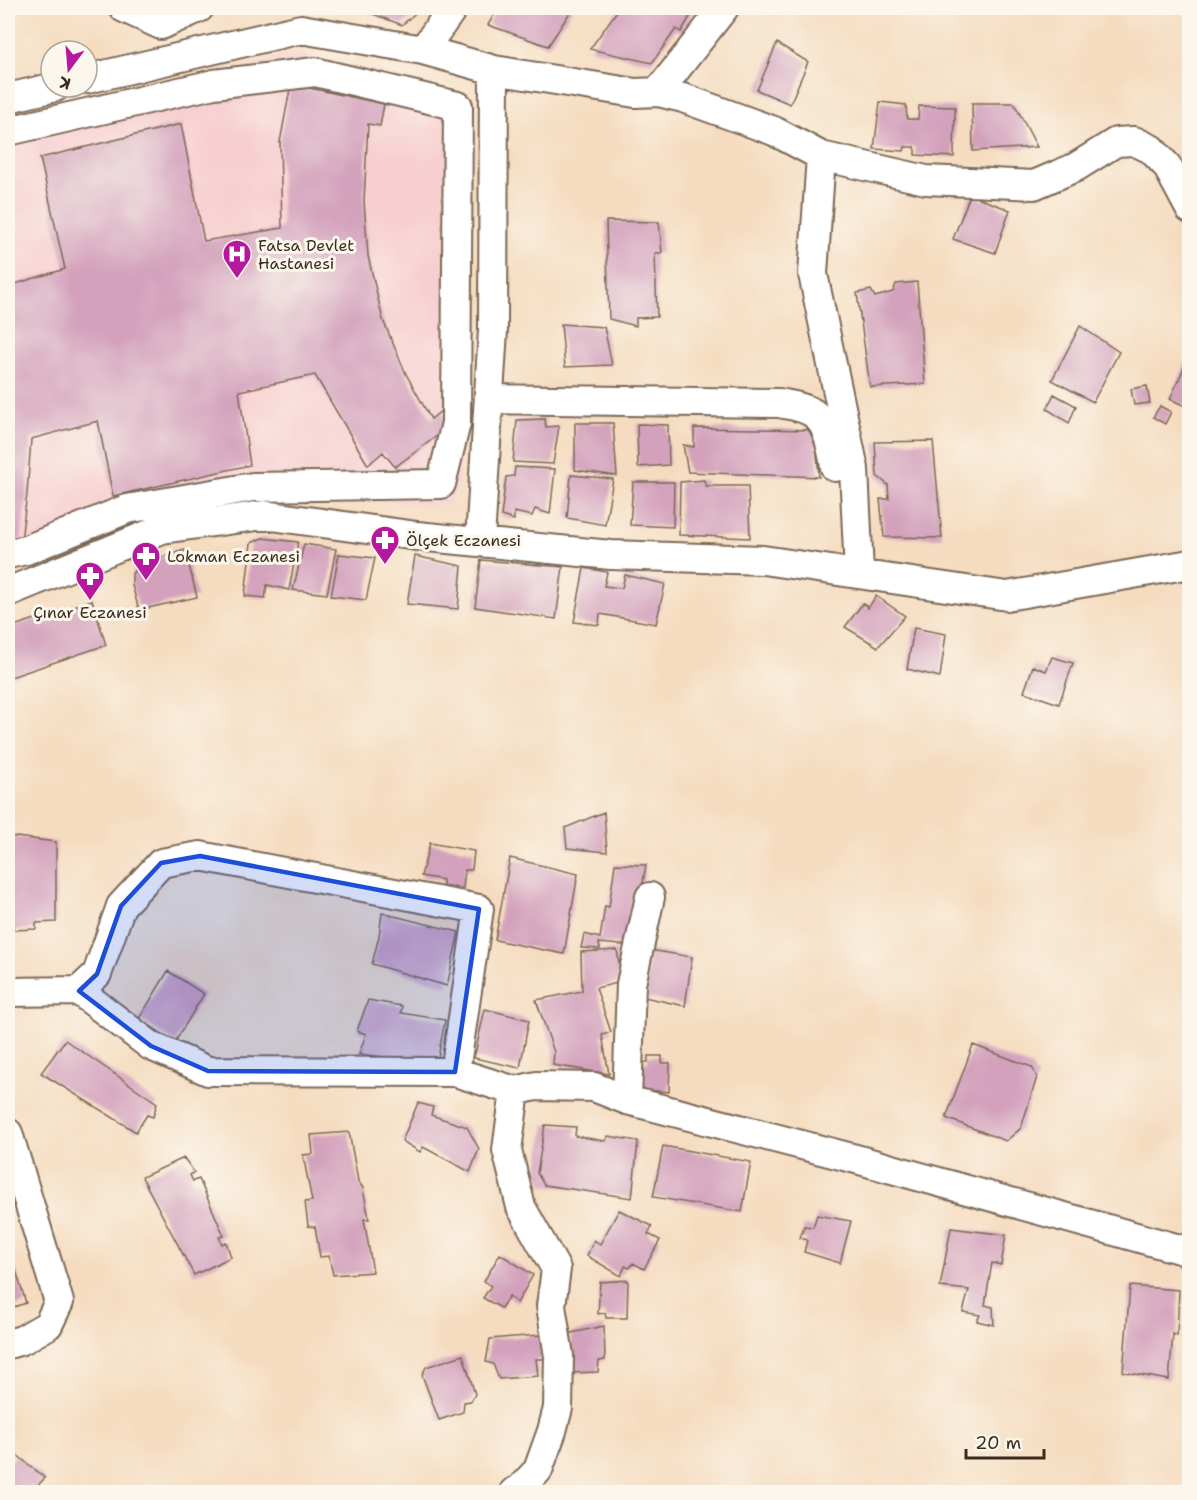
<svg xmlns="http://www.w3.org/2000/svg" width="1197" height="1500" font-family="'Shantell Sans',sans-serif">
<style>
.built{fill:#f7cfd0}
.building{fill:#d3a1bc}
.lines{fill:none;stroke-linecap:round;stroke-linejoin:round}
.minor-casing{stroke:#7c6857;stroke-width:32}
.minor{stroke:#fff;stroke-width:28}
.marked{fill:#1d4ed8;fill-opacity:0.2;stroke:#1d4ed8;stroke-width:4.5;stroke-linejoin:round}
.labels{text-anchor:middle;stroke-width:6;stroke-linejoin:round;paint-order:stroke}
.poi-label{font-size:16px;fill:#3b2a1e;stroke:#fbf7ec;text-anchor:start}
</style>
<rect width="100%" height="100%" fill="#fbf7ec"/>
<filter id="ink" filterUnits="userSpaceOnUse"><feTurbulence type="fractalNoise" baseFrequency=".0167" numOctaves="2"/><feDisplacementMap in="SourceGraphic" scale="12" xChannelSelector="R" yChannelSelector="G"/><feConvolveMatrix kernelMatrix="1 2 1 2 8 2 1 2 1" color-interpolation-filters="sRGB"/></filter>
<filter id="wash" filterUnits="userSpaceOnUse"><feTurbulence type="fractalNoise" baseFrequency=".008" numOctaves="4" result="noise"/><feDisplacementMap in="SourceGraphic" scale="24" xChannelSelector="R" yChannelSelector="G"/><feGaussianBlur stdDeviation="1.35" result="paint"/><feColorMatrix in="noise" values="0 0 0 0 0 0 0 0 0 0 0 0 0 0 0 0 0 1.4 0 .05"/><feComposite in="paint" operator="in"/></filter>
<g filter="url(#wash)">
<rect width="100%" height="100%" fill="#f5dcc0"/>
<path class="built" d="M303 53 462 95 463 441 458 487 447 506 371 501 183 504 8 565V118Z"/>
<g id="blocks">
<path class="building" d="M364 8H421L402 25 362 10Z
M498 8H573L548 46 488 25Z
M619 8H695L681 32 676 29 652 63 590 49Z
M777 43 808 62 790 104 757 90Z
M291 84 384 104 380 126 368 124 364 201 368 256 383 320 406 374 431 419 441 411 449 427 395 467 383 452 368 465 315 375 239 391 250 465 113 496 98 421 31 439 27 494 21 540 8 539V286L65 269 40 158 181 124 204 241 282 228 280 142Z
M880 102 906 105 907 119H918L919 106 955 107 954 157 915 155V147H905L904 151 874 149Z
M972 103H1014L1037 147 973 151Z
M970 195 1010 210 995 253 953 239Z
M606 221 659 222 662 253H655L657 317 636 318V326L609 319Z
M917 282 925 384 870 387 857 293 871 290 875 297 893 292 896 284Z
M561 324 604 327 612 365 565 367Z
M1080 326 1119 352 1093 402 1052 380Z
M1190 354V408L1170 399Z
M1147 386 1150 403 1134 405 1131 389Z
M1054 394 1076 406 1069 423 1047 409Z
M1160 406 1171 412 1165 424 1153 417Z
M545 419 546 427 559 426 553 464 513 462 517 420Z
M575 423H613L617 476 575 470Z
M637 424 668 425 669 465 638 467Z
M694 428 815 430 819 477 688 472 683 445 694 447Z
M933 441 942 538 884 537 880 499H889L888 485 877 476 875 442Z
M515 467 555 469 550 514 535 509 532 516 514 512V520L501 516 506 477 514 476Z
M571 475 613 479 605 525 567 518Z
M704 480 706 486H748L750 538 679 535 680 482Z
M633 482H674L673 527 630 525Z
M262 538 298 542 289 590 267 585 265 598 245 596 251 543Z
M304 544 336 549 327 594 293 590Z
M185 550 197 597 139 610 132 585V574L139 564Z
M339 554 375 558 366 600 331 596Z
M415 556 462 566 458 609 407 604Z
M481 560 563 567 556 619 475 607Z
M584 568 607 572 604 586 622 588 625 575 665 584 656 624 600 614 599 625 574 622Z
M876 596 905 616 878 647 845 627 863 603 868 608Z
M92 600 106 645 8 678V628Z
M914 628 946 634 940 677 907 669Z
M1052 657 1073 663 1059 704 1024 692 1033 666 1046 671Z
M604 812 607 852 567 848 565 828Z
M8 836 56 842V922L36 923V929L13 930V923H8Z
M430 843 474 851 472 870H465L463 888 443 886V880L421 876Z
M510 858 578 874 564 954 495 940Z
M615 864 646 865 632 946 599 943 600 949 581 948 584 934 600 938 605 906 609 907Z
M382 913 459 932 447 986 372 964 379 936Z
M617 950 622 982 596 988 611 1032 602 1035 609 1074 553 1065 554 1052 536 1000 582 991 581 952Z
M650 950 692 957 685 1006 644 997Z
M168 971 204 994 175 1042 139 1019Z
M368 1000 402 1006 401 1013 445 1020 437 1063 359 1054 366 1034 357 1031Z
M485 1009 529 1020 520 1068 474 1058Z
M65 1040 157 1103 153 1117 147 1115 136 1132 41 1073Z
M973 1045 1032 1067 1037 1077 1021 1128 1006 1141 946 1118Z
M648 1056H662V1063H670L669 1092 638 1089 637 1063 648 1062Z
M418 1103 433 1107 431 1115 467 1127 479 1149 470 1172 423 1147 420 1152 402 1141Z
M545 1125 576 1127 575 1136 605 1141 608 1136 638 1141 632 1198 544 1185 537 1173Z
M349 1132 358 1181 363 1188 369 1219H364L373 1272 333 1275 329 1256 320 1257 315 1227 308 1226 305 1202 312 1201 303 1155 313 1154 311 1135Z
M663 1146 751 1162 742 1212 653 1197Z
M184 1158 194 1172 190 1175 193 1181 199 1179 224 1236 219 1237 222 1244 226 1242 231 1257 194 1275 142 1177Z
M619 1210 652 1226 648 1234 660 1240 644 1269 633 1263 630 1268 625 1266 621 1276 587 1256 594 1240 600 1244Z
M817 1215 851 1221 840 1263 804 1252 807 1240 800 1238 804 1226 813 1227Z
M951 1228 1006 1235 1001 1265 992 1263 985 1305 993 1307 994 1325 977 1321 980 1315 963 1312 969 1290 940 1287Z
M500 1254 533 1275 517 1303 509 1296 501 1308 483 1298 491 1286 484 1281Z
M14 1264 26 1303 8 1309V1266Z
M628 1280 627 1318H606L605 1313 598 1314 600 1282Z
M1130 1286 1179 1290 1177 1336 1173 1334 1169 1380 1123 1372Z
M604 1326 605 1360 599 1361 598 1372 569 1373 571 1333Z
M540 1335 545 1359H536L538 1376 499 1379 493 1364 486 1362 490 1339Z
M463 1355 475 1394 471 1401 464 1402 463 1412 439 1420 422 1375 426 1367Z
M17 1455 45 1478 34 1489 30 1485 23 1492H11L8 1489V1464Z"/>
</g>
</g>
<g filter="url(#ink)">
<use href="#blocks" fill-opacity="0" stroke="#7c6857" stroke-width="1.5"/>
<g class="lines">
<g class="minor-casing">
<path id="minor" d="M124 8 161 25 199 8
M423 50 453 8
M87 79 301 29 423 50 494 70 635 93 658 92 683 98 774 131 821 156 926 180 1034 185 1076 167 1116 142 1134 141 1151 149 1167 166 1190 209
M658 92 724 8
M8 98 55 87
M8 131 214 84 315 72 458 106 456 423 441 484 253 487 127 509 26 550 8 554
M821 156 813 274 854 469 859 573
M490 399 779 403C788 405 799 406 807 410 828 417 832 450 835 467
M480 540 493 330 494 70
M8 592 162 529 264 515 417 536 611 555 763 560 1007 596 1190 564
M79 991 97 974 121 906 161 863 200 856 479 909 455 1072
M8 992 79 991 151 1046 208 1071 455 1072 515 1091 536 1086 594 1087 627 1100 856 1159 1190 1252
M627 1100 631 984 650 897
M8 1133 59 1302 48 1325 22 1340 8 1344
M514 1492 520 1489 538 1470 552 1431 558 1408 559 1356 551 1306 556 1269 521 1207 507 1150 515 1091"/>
</g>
<use href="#minor" class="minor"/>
</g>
</g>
<path class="marked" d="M200 856 479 909 455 1072 208 1071 151 1046 79 991 97 974 121 906 161 863Z"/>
<defs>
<g id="hospital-pin" transform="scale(1.5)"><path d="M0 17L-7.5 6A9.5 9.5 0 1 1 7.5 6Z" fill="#b5179e" stroke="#fbf7ec"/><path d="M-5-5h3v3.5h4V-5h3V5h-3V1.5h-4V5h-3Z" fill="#fff"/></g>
<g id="pharmacy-pin" transform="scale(1.5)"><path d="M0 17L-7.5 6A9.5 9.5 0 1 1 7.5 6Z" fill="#b5179e" stroke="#fbf7ec"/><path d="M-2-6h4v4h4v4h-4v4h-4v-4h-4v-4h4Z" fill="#fff"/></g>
</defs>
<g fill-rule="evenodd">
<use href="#hospital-pin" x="237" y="254"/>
<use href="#pharmacy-pin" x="385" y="540"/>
<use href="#pharmacy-pin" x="146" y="556"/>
<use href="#pharmacy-pin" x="90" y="576"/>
</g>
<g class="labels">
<g class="poi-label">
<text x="258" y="251">Fatsa Devlet<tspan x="258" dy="18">Hastanesi</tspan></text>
<text x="406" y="546">Ölçek Eczanesi</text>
<text x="167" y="562">Lokman Eczanesi</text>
<text x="90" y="618" text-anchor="middle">Çınar Eczanesi</text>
</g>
</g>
<rect width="1197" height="1500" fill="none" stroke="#fbf7ec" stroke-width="30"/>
<g transform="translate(69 69) rotate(196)"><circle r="28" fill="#fbf7ec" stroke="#aea59a" stroke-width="1.5"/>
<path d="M0-4.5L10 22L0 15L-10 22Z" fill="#b5179e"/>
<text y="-9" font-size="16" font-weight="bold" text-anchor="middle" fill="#3b2a1e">K</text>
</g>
<path d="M966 1449v9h78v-9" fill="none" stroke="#3b2a1e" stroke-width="3"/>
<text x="975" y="1449" font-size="18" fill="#3b2a1e" stroke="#fbf7ec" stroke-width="4.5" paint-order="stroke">20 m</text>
</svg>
